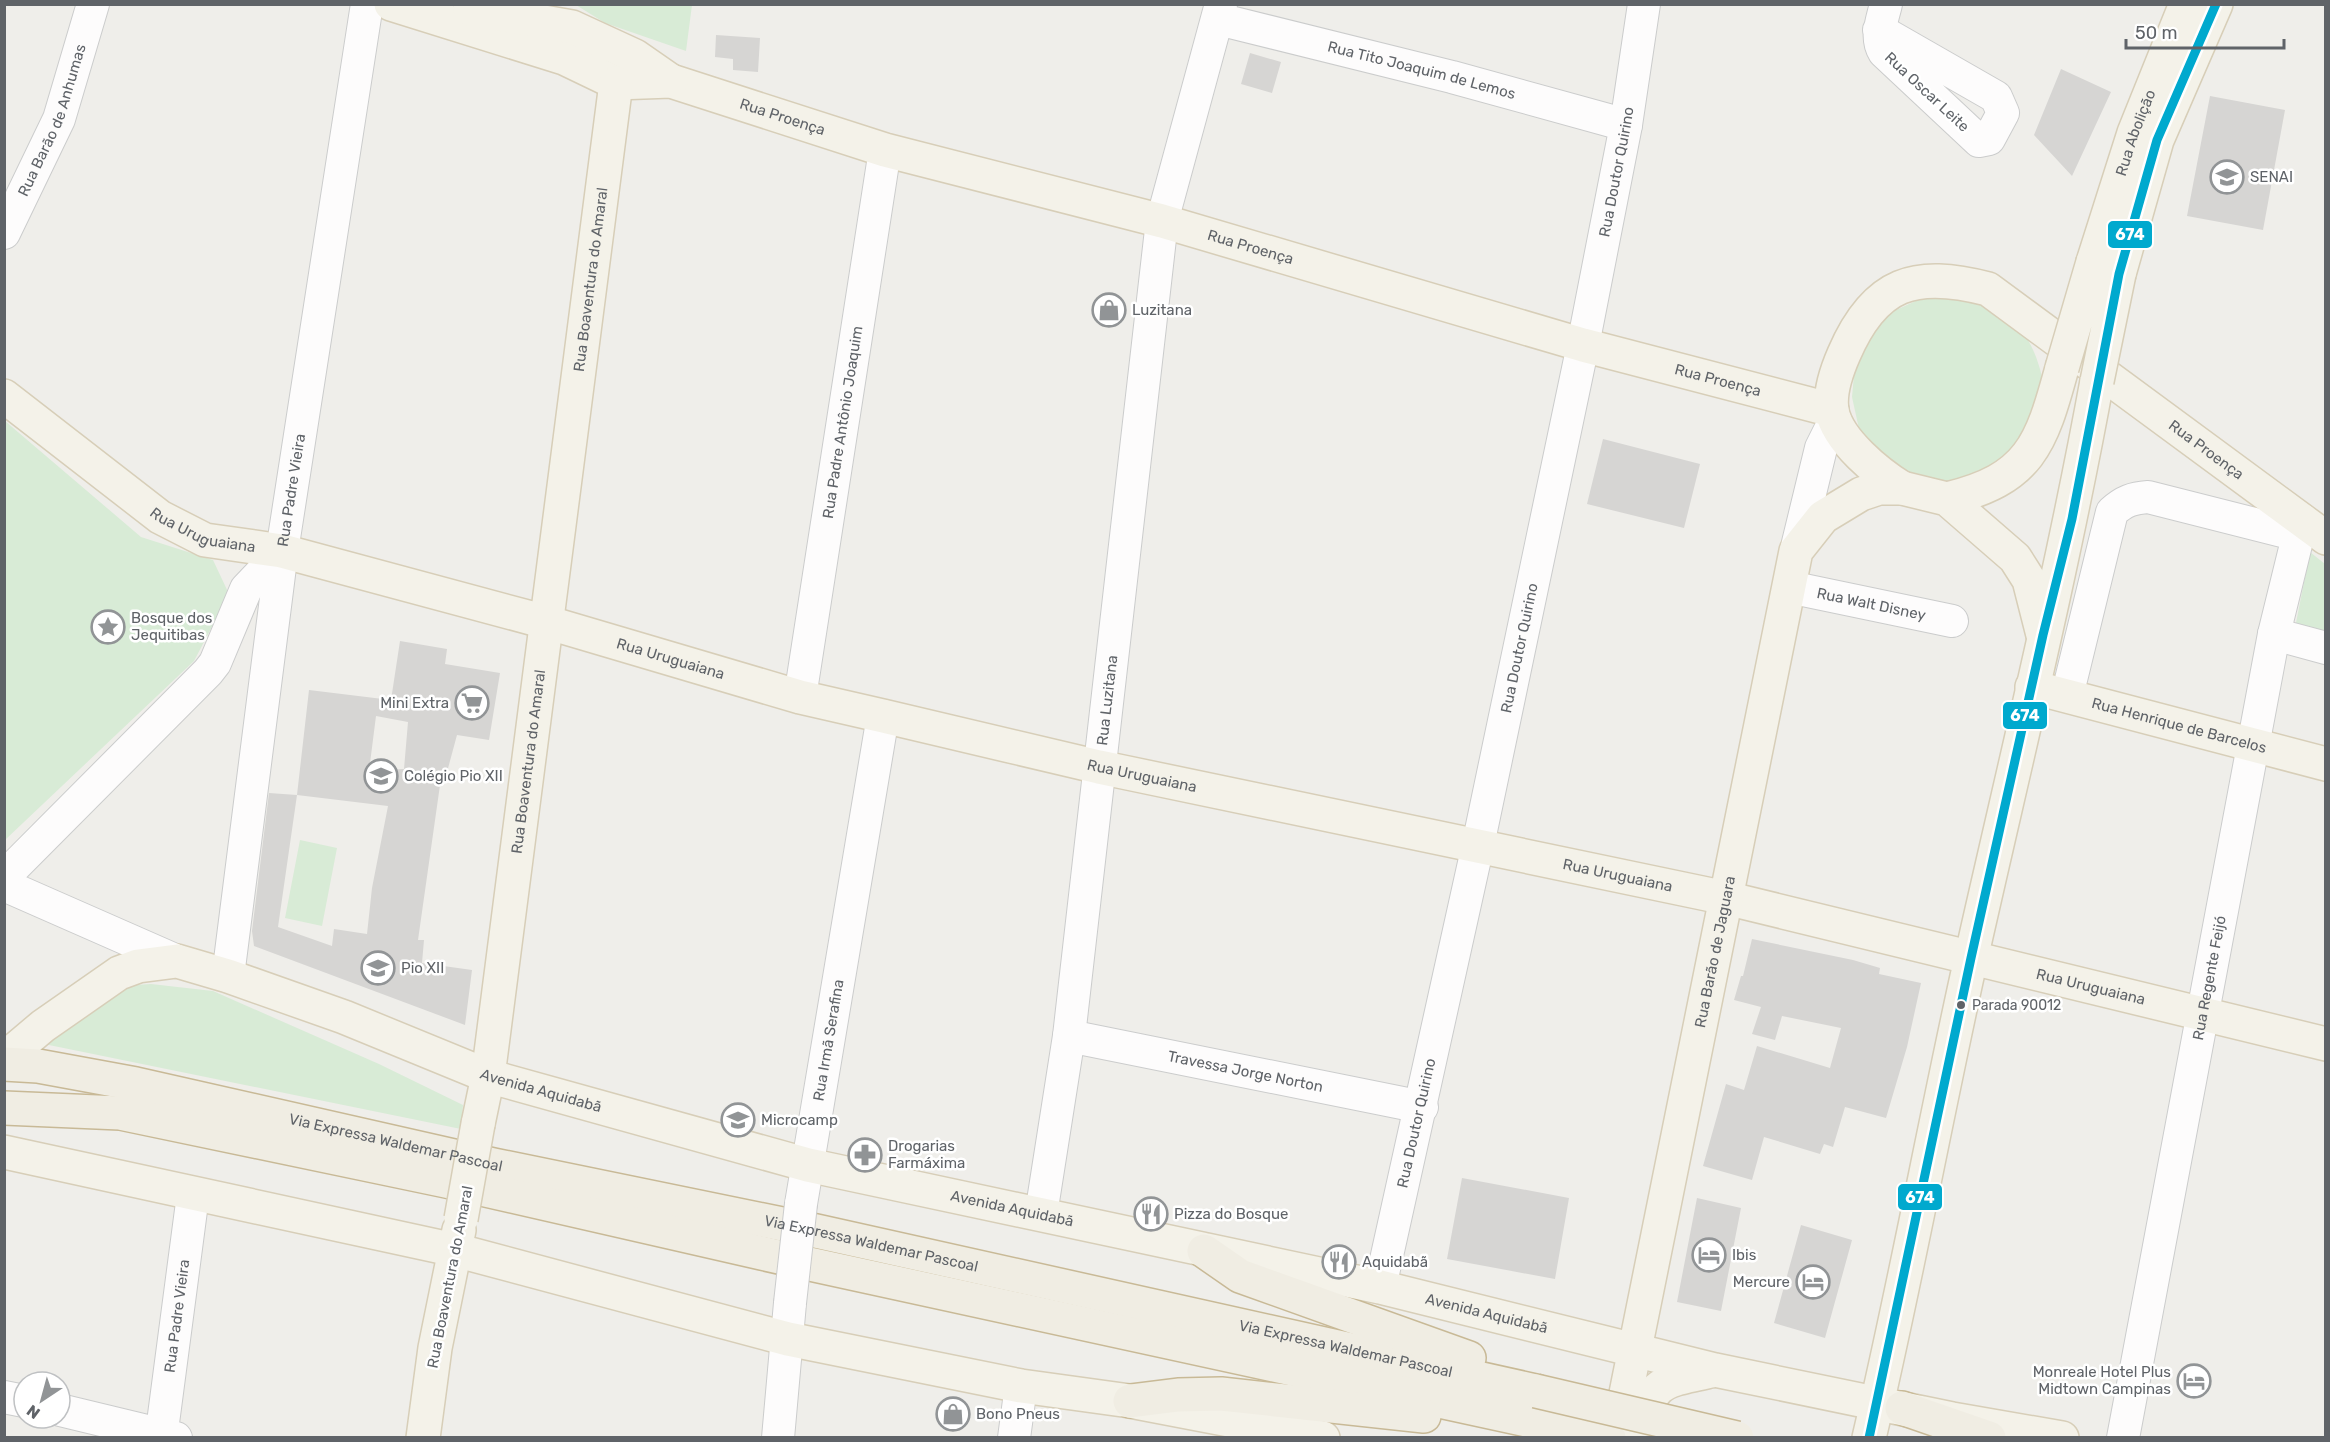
<svg xmlns="http://www.w3.org/2000/svg" width="2330" height="1442" font-family="Rubik,sans-serif">
<style>
.green{fill:#d8ebd6}
.building{fill:#d6d5d3;fill-rule:evenodd}
.lines{fill:none;stroke-linecap:round;stroke-linejoin:round}
.minor-casing{stroke:#cbcccc;stroke-width:34}
.major-casing{stroke:#d7ceb8;stroke-width:36}
.highway-casing{stroke:#c8b996;stroke-width:36}
.minor{stroke:#fdfcfc;stroke-width:32}
.major{stroke:#f4f2e9;stroke-width:33}
.highway{stroke:#f0ede3;stroke-width:33}
.minor-bridge-casing{stroke:#cbcccc;stroke-width:34;stroke-linecap:butt}
.major-bridge-casing{stroke:#d7ceb8;stroke-width:36;stroke-linecap:butt}
.highway-bridge-casing{stroke:#c8b996;stroke-width:36;stroke-linecap:butt}
.minor-bridge{stroke:#fdfcfc;stroke-width:32}
.major-bridge{stroke:#f4f2e9;stroke-width:33}
.highway-bridge{stroke:#f0ede3;stroke-width:33}
.bus-1-casing{stroke:#fff;stroke-width:14}
.bus-1{stroke:#00a9ce;stroke-width:9}
.bus-dot{fill:#5f6368;stroke:#fff;stroke-width:2}
.labels{text-anchor:middle;stroke-width:5;stroke-linejoin:round;paint-order:stroke}
.bus-label{font-size:14px;fill:#5f6368;stroke:#fff;text-anchor:start}
.street-label{font-size:15px;fill:#5f6368;stroke:#fff}
.poi-label{font-size:15px;fill:#5f6368;stroke:#fff;text-anchor:start}
.line-badge{stroke:#fff;stroke-width:2}
.badge-label{font-size:16px;text-anchor:middle;font-weight:bold;fill:#fff}
</style>
<rect width="100%" height="100%" fill="#efeeea"/>
<path class="green" d="M576 5H692L686 51 605 23Z
M1955 295C2002 307 2026 321 2040 369 2043 380 2046 400 2041 411 2031 431 2005 458 1990 477L1932 486 1878 456 1859 429 1852 397 1855 364 1869 335 1892 312 1922 298Z
M5 421 141 537 213 560 229 594 194 661 5 840Z
M2310 552 2325 564V642L2294 633Z
M300 840 337 848 322 926 285 918Z
M151 984 213 991 379 1064 463 1105 461 1129 44 1044 120 986Z"/>
<path class="building" d="M716 35 760 38 758 72 733 70V59L715 57Z
M1250 53 1281 62 1272 93 1241 84Z
M2061 69 2111 92 2072 176 2034 135Z
M2210 96 2285 110 2263 230 2187 216Z
M1603 439 1700 464 1684 528 1587 504Z
M400 641 447 649 445 664 500 673 489 740 457 735 447 772 442 771 418 940H424L422 963 472 970 465 1025 254 946 252 931 269 793 297 795 309 690 391 700ZM376 716 408 722 404 769 369 771ZM297 795 388 806 372 888 367 934 334 929 332 946 278 927Z
M1752 939 1853 960 1880 968 1879 974 1921 983 1907 1047 1886 1118 1845 1107 1833 1147 1824 1144 1820 1154 1764 1137 1752 1180 1703 1166 1726 1084 1744 1090 1757 1046 1830 1068 1841 1028 1782 1016 1775 1040 1752 1034 1761 1007 1734 1000 1741 976H1743Z
M1462 1178 1569 1198 1555 1279 1447 1259Z
M1697 1198 1741 1208 1721 1311 1677 1302Z
M1801 1225 1852 1240 1825 1338 1774 1323Z"/>
<g class="lines">
<g class="minor-casing">
<g id="minor">
<path id="s1" d="M1218 19 1452 77 1626 125"/>
<path d="M1879 30 1996 97 2003 113 1989 139 1979 141 1884 52C1875 37 1882 21 1886 4"/>
<path id="s2" d="M4 233 59 119 93 4"/>
<path d="M1796 551 1821 448 1835 420"/>
<path id="s3" d="M1789 587 1952 621"/>
<path d="M2274 634 2326 648"/>
<path d="M2067 696 2112 512C2124 501 2133 498 2148 497L2298 535"/>
<path id="s4" d="M800 697 885 150"/>
<path d="M4 877 208 672 215 663 246 589 282 551"/>
<path d="M4 885 177 961"/>
<path id="s5" d="M228 976 282 551 367 4"/>
<path id="s6" d="M1069 1036 1422 1107"/>
<path id="s7" d="M801 1204 883 716"/>
<path id="s8" d="M1041 1214 1069 1036 1162 221 1221 4"/>
<path id="s9" d="M1380 1287 1478 845 1583 345 1626 125 1644 4"/>
<path d="M4 1397 24 1401"/>
<path d="M60 1410 176 1438"/>
<path id="s10" d="M161 1438 193 1195"/>
<path d="M778 1438 790 1303"/>
<path d="M1014 1438 1021 1386"/>
<path id="s11" d="M2123 1438 2274 634 2302 520"/>
</g>
</g>
<g class="major-casing">
<g id="major">
<path id="s12" d="M391 4 564 58 616 83 671 81 885 150 1162 221 1583 345 1832 410"/>
<path d="M470 9 572 27 635 56 671 81"/>
<path id="s13" d="M2093 262 2134 133 2186 4"/>
<path d="M2119 274 2157 140 2216 4"/>
<path id="s14" d="M4 396 160 517 205 540 282 551 546 622 800 697 883 716 1099 767 1726 898 2326 1044"/>
<path id="s15" d="M1902 488C1878 473 1838 441 1832 411 1829 393 1837 370 1844 354 1875 282 1915 270 1988 289L2326 538"/>
<path d="M1947 499C2030 479 2041 445 2062 368"/>
<path id="s16" d="M2032 687 2326 764"/>
<path id="s17" d="M4 1059 43 1026 119 973 138 966 177 961 228 976 344 1017 488 1076 808 1165 1380 1287 1715 1370 1952 1419 2062 1438"/>
<path id="s18" d="M478 1124 488 1076 616 83"/>
<path d="M4 1152 455 1250 788 1339 1021 1386 1130 1401 1323 1438"/>
<path d="M423 1438 435 1348 459 1230"/>
<path id="s19" d="M1617 1438 1796 551 1823 517 1861 494 1879 488H1902L1947 499 2015 558 2029 580 2043 635"/>
<path d="M1638 1438C1653 1382 1654 1383 1711 1371"/>
<path d="M1869 1438C1907 1277 1936 1115 1972 954 2015 763 2062 573 2097 381"/>
</g>
</g>
<g class="highway-casing">
<g id="highway">
<path id="s20" d="M4 1064 38 1066 136 1084 494 1165 816 1231 1536 1391"/>
<path d="M4 1108 120 1113 446 1181 805 1263 1609 1438"/>
<path d="M1204 1251 1240 1276 1469 1358"/>
<path d="M1130 1401 1178 1395 1221 1394 1424 1416"/>
<path d="M1902 1408 1989 1438"/>
</g>
</g>
<use href="#minor" class="minor"/>
<use href="#major" class="major"/>
<use href="#highway" class="highway"/>
<g class="minor-bridge-casing">
<path id="minor-bridge" d="M790 1303 801 1204"/>
</g>
<g class="major-bridge-casing">
<path id="major-bridge" d="M2062 368 2093 262
M2097 381 2119 274
M461 1219 478 1124"/>
</g>
<g class="highway-bridge-casing">
<path id="highway-bridge" d="M1536 1391 1737 1438"/>
</g>
<use href="#minor-bridge" class="minor-bridge"/>
<use href="#major-bridge" class="major-bridge"/>
<use href="#highway-bridge" class="highway-bridge"/>
<g class="bus-1-casing">
<path id="bus-1" d="M1869 1438 1971 958 2043 635 2072 519 2119 274 2157 140 2216 4"/>
</g>
<use href="#bus-1" class="bus-1"/>
</g>
<defs>
<g id="university-ring" transform="scale(1.725)"><circle r="9.5" fill="#fff" stroke="#919496" stroke-width="1.5"/><path d="M0-5L7-2L0 1L-7-2ZM-4 1L0 2.5L4 1V4Q0 6-4 4Z" fill="#919496"/></g>
<g id="shop-ring" transform="scale(1.725)"><circle r="9.5" fill="#fff" stroke="#919496" stroke-width="1.5"/><path d="M-5-2.5h2.3a2.7 3.5 0 0 1 5.4 0H5L5.5 6h-11ZM-1.5-2.5h3a1.5 2.3 0 0 0-3 0Z" fill="#919496"/></g>
<g id="sight-ring" transform="scale(1.725)"><circle r="9.5" fill="#fff" stroke="#919496" stroke-width="1.5"/><path d="M0-6L1.8-2.2L6-1.7L2.9 1.2L3.7 5.4L0 3.3L-3.7 5.4L-2.9 1.2L-6-1.7L-1.8-2.2Z" fill="#919496"/></g>
<g id="supermarket-ring" transform="scale(1.725)"><circle r="9.5" fill="#fff" stroke="#919496" stroke-width="1.5"/><path d="M-6-5.5h2.5l.6 2H6L4.5 2H-2.5L-4.4-4H-6ZM-1.5 3.2a1.3 1.3 0 1 0 .1 0ZM3 3.2a1.3 1.3 0 1 0 .1 0Z" fill="#919496"/></g>
<g id="school-ring" transform="scale(1.725)"><circle r="9.5" fill="#fff" stroke="#919496" stroke-width="1.5"/><path d="M0-5L7-2L0 1L-7-2ZM-4 1L0 2.5L4 1V4Q0 6-4 4Z" fill="#919496"/></g>
<g id="pharmacy-ring" transform="scale(1.725)"><circle r="9.5" fill="#fff" stroke="#919496" stroke-width="1.5"/><path d="M-2-6h4v4h4v4h-4v4h-4v-4h-4v-4h4Z" fill="#919496"/></g>
<g id="restaurant-ring" transform="scale(1.725)"><circle r="9.5" fill="#fff" stroke="#919496" stroke-width="1.5"/><path d="M-5-6h1v4h1v-4h1v4h1v-4h1v5L-1.5 .5V6h-2V.5L-5-1ZM5-6V6H3V1.5H1.5Q1.5-4 5-6Z" fill="#919496"/></g>
<g id="hotel-ring" transform="scale(1.725)"><circle r="9.5" fill="#fff" stroke="#919496" stroke-width="1.5"/><path d="M-6-4.5h1.5V1H6V5H4.5V3h-9V5H-6ZM-4 0a1.8 1.8 0 1 1 3.6 0ZM.5 0V-2.5h3Q6-2.5 6 0Z" fill="#919496"/></g>
</defs>
<g fill-rule="evenodd">
<use href="#university-ring" x="2227" y="177"/>
<use href="#shop-ring" x="1109" y="310"/>
<use href="#sight-ring" x="108" y="627"/>
<use href="#supermarket-ring" x="472" y="703"/>
<use href="#school-ring" x="381" y="776"/>
<use href="#school-ring" x="378" y="968"/>
<use href="#school-ring" x="738" y="1120"/>
<use href="#pharmacy-ring" x="865" y="1155"/>
<use href="#restaurant-ring" x="1151" y="1214"/>
<use href="#hotel-ring" x="1709" y="1255"/>
<use href="#restaurant-ring" x="1339" y="1262"/>
<use href="#hotel-ring" x="1813" y="1282"/>
<use href="#hotel-ring" x="2194" y="1381"/>
<use href="#shop-ring" x="953" y="1414"/>
</g>
<circle class="bus-dot" cx="1961" cy="1005" r="5"/>
<g class="labels">
<g class="bus-label">
<text x="1972" y="1010">Parada 90012</text>
</g>
<g class="street-label">
<text dy="5" stroke="none"><textPath href="#s1" startOffset="210">Rua Tito Joaquim de Lemos</textPath></text>
<text transform="translate(1927 92) rotate(43)" y="5">Rua Oscar Leite</text>
<text dy="5" stroke="none"><textPath href="#s12" startOffset="411">Rua Proença</textPath></text>
<text dy="5" stroke="none"><textPath href="#s2" startOffset="123">Rua Barão de Anhumas</textPath></text>
<text dy="5" stroke="none"><textPath href="#s13" startOffset="136">Rua Abolição</textPath></text>
<text dy="5" stroke="none"><textPath href="#s9" startOffset="1140">Rua Doutor Quirino</textPath></text>
<text dy="5" stroke="none"><textPath href="#s12" startOffset="897">Rua Proença</textPath></text>
<text dy="5" stroke="none"><textPath href="#s18" startOffset="852">Rua Boaventura do Amaral</textPath></text>
<text dy="5" stroke="none"><textPath href="#s12" startOffset="1383">Rua Proença</textPath></text>
<text dy="5" stroke="none"><textPath href="#s4" startOffset="278">Rua Padre Antônio Joaquim</textPath></text>
<text dy="5" stroke="none"><textPath href="#s15" startOffset="615">Rua Proença</textPath></text>
<text dy="5" stroke="none"><textPath href="#s5" startOffset="490">Rua Padre Vieira</textPath></text>
<text dy="5" stroke="none"><textPath href="#s14" startOffset="243">Rua Uruguaiana</textPath></text>
<text dy="5" stroke="none"><textPath href="#s3" startOffset="84">Rua Walt Disney</textPath></text>
<text dy="5" stroke="none"><textPath href="#s9" startOffset="654">Rua Doutor Quirino</textPath></text>
<text dy="5" stroke="none"><textPath href="#s14" startOffset="729">Rua Uruguaiana</textPath></text>
<text dy="5" stroke="none"><textPath href="#s8" startOffset="518">Rua Luzitana</textPath></text>
<text dy="5" stroke="none"><textPath href="#s16" startOffset="152">Rua Henrique de Barcelos</textPath></text>
<text dy="5" stroke="none"><textPath href="#s18" startOffset="366">Rua Boaventura do Amaral</textPath></text>
<text dy="5" stroke="none"><textPath href="#s14" startOffset="1215">Rua Uruguaiana</textPath></text>
<text dy="5" stroke="none"><textPath href="#s14" startOffset="1701">Rua Uruguaiana</textPath></text>
<text dy="5" stroke="none"><textPath href="#s19" startOffset="496">Rua Barão de Jaguara</textPath></text>
<text dy="5" stroke="none"><textPath href="#s11" startOffset="468">Rua Regente Feijó</textPath></text>
<text dy="5" stroke="none"><textPath href="#s14" startOffset="2187">Rua Uruguaiana</textPath></text>
<text dy="5" stroke="none"><textPath href="#s7" startOffset="166">Rua Irmã Serafina</textPath></text>
<text dy="5" stroke="none"><textPath href="#s6" startOffset="180">Travessa Jorge Norton</textPath></text>
<text dy="5" stroke="none"><textPath href="#s17" startOffset="590">Avenida Aquidabã</textPath></text>
<text dy="5" stroke="none"><textPath href="#s9" startOffset="168">Rua Doutor Quirino</textPath></text>
<text dy="5" stroke="none"><textPath href="#s20" startOffset="400">Via Expressa Waldemar Pascoal</textPath></text>
<text dy="5" stroke="none"><textPath href="#s17" startOffset="1076">Avenida Aquidabã</textPath></text>
<text dy="5" stroke="none"><textPath href="#s20" startOffset="886">Via Expressa Waldemar Pascoal</textPath></text>
<text transform="translate(450 1277) rotate(-79)" y="5">Rua Boaventura do Amaral</text>
<text dy="5" stroke="none"><textPath href="#s17" startOffset="1562">Avenida Aquidabã</textPath></text>
<text dy="5" stroke="none"><textPath href="#s10" startOffset="123">Rua Padre Vieira</textPath></text>
<text dy="5" stroke="none"><textPath href="#s20" startOffset="1372">Via Expressa Waldemar Pascoal</textPath></text>
</g>
<g class="poi-label">
<text x="2250" y="182">SENAI</text>
<text x="1132" y="315">Luzitana</text>
<text x="131" y="623">Bosque dos<tspan x="131" dy="17">Jequitibas</tspan></text>
<text x="449" y="708" text-anchor="end">Mini Extra</text>
<text x="404" y="781">Colégio Pio XII</text>
<text x="401" y="973">Pio XII</text>
<text x="761" y="1125">Microcamp</text>
<text x="888" y="1151">Drogarias<tspan x="888" dy="17">Farmáxima</tspan></text>
<text x="1174" y="1219">Pizza do Bosque</text>
<text x="1732" y="1260">Ibis</text>
<text x="1362" y="1267">Aquidabã</text>
<text x="1790" y="1287" text-anchor="end">Mercure</text>
<text x="2171" y="1377" text-anchor="end">Monreale Hotel Plus<tspan x="2171" dy="17">Midtown Campinas</tspan></text>
<text x="976" y="1419">Bono Pneus</text>
</g>
</g>
<g class="line-badge">
<rect x="2107" y="220" width="46" height="29" rx="6" fill="#00a9ce"/>
<rect x="2002" y="701" width="46" height="29" rx="6" fill="#00a9ce"/>
<rect x="1897" y="1183" width="46" height="28" rx="6" fill="#00a9ce"/>
</g>
<g class="badge-label">
<text x="2130" y="240">674</text>
<text x="2025" y="721">674</text>
<text x="1920" y="1203">674</text>
</g>
<rect width="2330" height="1442" fill="none" stroke="#5f6368" stroke-width="12"/>
<g transform="translate(42 1400) rotate(216)"><circle r="28" fill="#ffffff" stroke="#bfc1c3" stroke-width="1.5"/>
<path d="M0-4.5L10 22L0 15L-10 22Z" fill="#919496"/>
<text y="-9" font-size="16" font-weight="bold" text-anchor="middle" fill="#5f6368">N</text>
</g>
<path d="M2126 39v9h158v-9" fill="none" stroke="#5f6368" stroke-width="3"/>
<text x="2135" y="39" font-size="18" fill="#5f6368" stroke="#ffffff" stroke-width="4.5" paint-order="stroke">50 m</text>
</svg>
